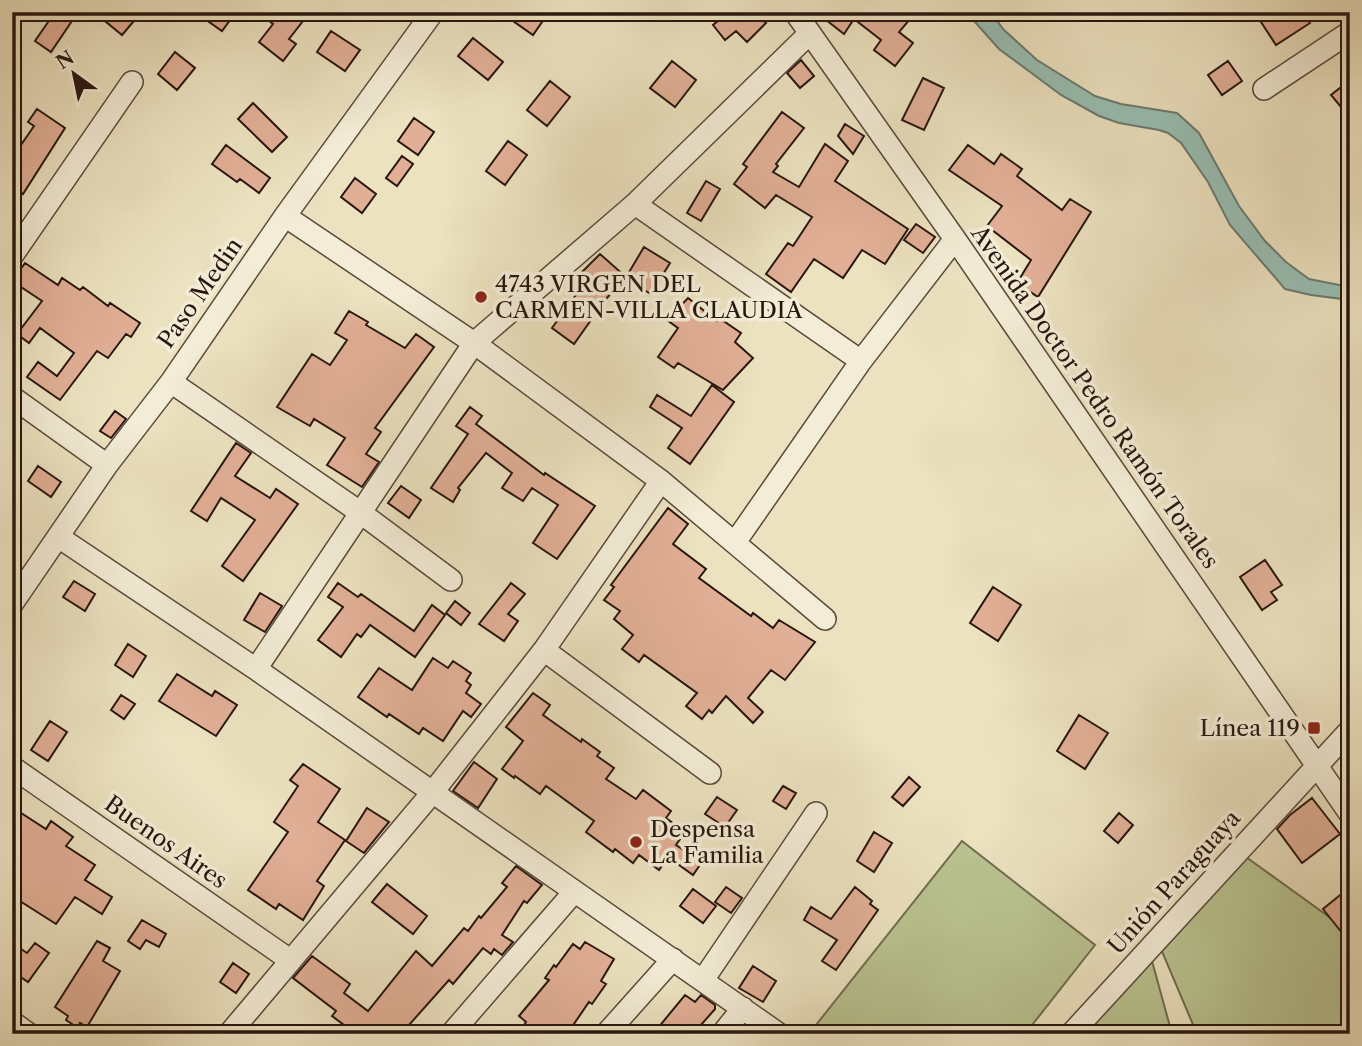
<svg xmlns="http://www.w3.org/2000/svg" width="1362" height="1046" font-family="'Libre Caslon Text',serif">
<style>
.green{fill:#b9c391;stroke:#706c50;stroke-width:2}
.water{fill:#99beb2;stroke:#6c7b71;stroke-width:2}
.building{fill:#e1af96;stroke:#28160f;stroke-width:2}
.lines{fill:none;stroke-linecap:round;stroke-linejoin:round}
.minor-casing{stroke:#59493b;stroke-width:24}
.minor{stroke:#f3ecd6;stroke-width:21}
.poi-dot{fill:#8f2418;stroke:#f3ecd6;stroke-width:2.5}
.labels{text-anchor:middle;stroke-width:7;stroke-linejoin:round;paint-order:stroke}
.poi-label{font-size:23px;fill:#28160f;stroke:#f3ecd6;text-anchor:start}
.street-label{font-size:23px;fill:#28160f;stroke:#f3ecd6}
</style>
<rect width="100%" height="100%" fill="#ece2c0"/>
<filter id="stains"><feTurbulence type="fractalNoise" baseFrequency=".00286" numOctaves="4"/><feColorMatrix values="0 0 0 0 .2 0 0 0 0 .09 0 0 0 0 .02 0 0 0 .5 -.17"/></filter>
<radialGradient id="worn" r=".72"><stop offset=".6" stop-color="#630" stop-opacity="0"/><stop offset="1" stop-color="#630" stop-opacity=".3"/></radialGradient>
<path class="green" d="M962 841 1095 945 1025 1034H816L812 1030Z
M1239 852 1350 932V1034H1197L1158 942Z
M1149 950 1172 1034H1070Z"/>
<path class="water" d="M966 12H991L1003 29 1037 60 1095 96 1121 104 1177 113 1199 133 1239 206 1265 241 1286 262 1309 279 1350 287V300L1311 295 1285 289 1230 225 1208 182 1181 143 1168 133 1159 130 1119 123 1099 116 1061 95 999 49Z"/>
<path class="building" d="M55 12H78L51 52 35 41Z
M112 12H121L133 22 122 35 105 21Z
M195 12H236L222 31Z
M258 12H310L289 39 296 44 283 61 259 42 273 24Z
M500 12H549L533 35Z
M729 12H754L766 23 747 42 736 31 725 40 713 25Z
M816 12H916L899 32 913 43 895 66 874 50 881 40 854 19 844 34Z
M1276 12H1282L1287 20 1299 12H1304L1310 23 1276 45 1261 22Z
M331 31 360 50 345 71 317 52Z
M473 38 503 62 488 80 458 56Z
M175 52 195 68 177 90 158 74Z
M801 60 814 76 800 88 787 73Z
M672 61 696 80 675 107 650 88Z
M1228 61 1242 81 1222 95 1208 75Z
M923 78 944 88 924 130 902 120Z
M1350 80V118L1331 95Z
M550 81 570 97 547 126 527 110Z
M253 103 287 137 272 152 238 119Z
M37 109 65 128 23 194 12 187V158L34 126 28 122Z
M782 112 804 128 776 164 778 166 773 172 799 187 825 144 848 161 835 181 908 229 885 264 862 250 843 278 814 259 791 292 766 274 788 243 793 246 812 217 776 195 765 208 734 184 747 167 743 164Z
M414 118 434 132 418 155 398 141Z
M845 124 864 136 853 154 838 136Z
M508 141 527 155 505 185 486 171Z
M226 145 270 178 259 193 240 179 237 182 212 164Z
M968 145 994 164 1001 154 1022 169 1017 176 1062 210 1070 199 1091 212 1038 297 1017 283 1031 260 987 226 1002 206 949 170Z
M402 156 413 164 397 186 386 178Z
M355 178 376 194 362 213 341 197Z
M706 181 720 189 701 221 687 213Z
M916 224 935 237 923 253 904 240Z
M644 247 670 263 651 294 625 279Z
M600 254 626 277 606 299 574 344 552 328 581 288 573 281Z
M25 263 58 285 62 278 80 290 83 287 108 306 110 303 140 323 131 337 126 334 108 358 97 351 60 400 27 377 38 362 57 376 74 353 40 328 29 343 17 334 42 301 12 281Z
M688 298 717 321 719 318 741 333 735 342 753 358 723 390 678 363 674 368 658 357 678 328 667 320Z
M349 311 368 322 366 325 405 348 416 334 434 347 375 428 381 432 366 454 379 462 362 487 327 465 345 438 314 419 310 426 277 407 312 354 330 365 347 340 335 333Z
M712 385 734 402 690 464 668 448 682 428 650 407 657 395 691 416Z
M470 407 482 416 476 424 544 475 545 473 595 506 557 559 533 543 558 505 532 488 523 501 502 488 512 473 486 453 458 488 460 490 453 502 431 488 468 434 456 426Z
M115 411 126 419 111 438 100 431Z
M236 443 251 453 235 476 270 498 276 489 298 504 243 581 222 566 255 520 221 498 207 521 191 511Z
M38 466 61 482 51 497 28 481Z
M401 486 421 500 409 518 388 503Z
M668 508 688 524 673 544 706 569 699 578 751 616 753 613 773 628 779 620 815 642 785 680 771 670 748 698 763 712 753 723 726 696 712 713 709 710 702 719 686 706 697 693 644 655 639 662 622 649 633 635 614 619 620 611 604 600 614 587 611 585Z
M1265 560 1282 585 1271 592 1277 600 1262 610 1240 577Z
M74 581 95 594 85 611 63 597Z
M338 583 358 597 361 594 414 631 432 605 445 615 415 657 370 625 361 637 357 634 341 657 318 640 343 607 328 597Z
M511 583 525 594 508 614 518 621 504 641 479 624Z
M993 587 1021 605 998 641 970 623Z
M260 593 282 606 265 632 244 620Z
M455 601 470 613 461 625 446 613Z
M128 644 146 656 133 677 115 665Z
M433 658 448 668 453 661 471 673 466 681 471 685 466 693 481 704 471 717 463 711 443 741 423 728 419 734 389 714 387 717 358 697 379 668 412 690Z
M177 674 212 696 215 691 237 705 216 736 159 701Z
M533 693 550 705 543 715 581 742 582 739 600 752 597 756 614 768 606 779 636 799 643 790 671 811 666 818 685 832 676 845 702 862 693 875 668 857 659 870 639 855 633 863 615 849 613 852 586 832 594 821 546 786 540 794 515 776 514 778 502 769 523 741 506 727Z
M121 695 135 704 124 719 111 710Z
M1079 715 1108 733 1085 769 1057 751Z
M50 721 67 732 48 761 31 750Z
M474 762 497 779 478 808 453 791Z
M303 764 340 789 318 822 345 840 317 881 324 886 303 920 279 904 276 909 248 890 288 832 274 822 298 786 290 780Z
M909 777 920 787 903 806 892 797Z
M783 786 796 793 786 809 773 801Z
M717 797 737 810 725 827 705 814Z
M1312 798 1340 834 1302 863 1277 829 1290 815Z
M367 808 389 822 364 853 346 841Z
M18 811 46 829 51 821 73 837 66 846 95 865 85 880 112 897 102 914 75 897 56 924 12 896V818Z
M1119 813 1133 825 1118 843 1104 831Z
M874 832 892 843 874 872 857 861Z
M516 866 542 885 527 903 524 901 502 935 513 942 502 955 494 949 491 954 483 948 453 984 449 980 401 1034H356L332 1016 336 1011 293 978 312 956 350 984 344 993 368 1011 416 951 432 966 464 928 468 931 479 916 481 918 507 887 502 883Z
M387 884 427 916 413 934 372 902Z
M726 887 742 898 731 913 715 902Z
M855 887 872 901 870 904 878 910 836 970 822 961 837 940 804 920 811 907 831 919Z
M1350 887V943L1323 909Z
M693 889 716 906 703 923 680 906Z
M142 920 166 934 159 947 146 940 140 949 128 941Z
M97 941 110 948 103 961 120 971 87 1027 80 1023 78 1028 66 1020 68 1016 55 1007Z
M585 942 614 959 601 981 606 984 592 1004 589 1002 567 1034H519L526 1022 519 1016 549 980 545 978 554 965 556 967 573 944 580 949Z
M12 943 27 953 35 943 49 953 28 982 12 971Z
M233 963 249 974 236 993 220 982Z
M753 966 776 981 763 1002 739 988Z
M685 995 695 1002 701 995 715 1005V1009L693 1034H653Z"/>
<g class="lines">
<g class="minor-casing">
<path id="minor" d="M795 12 955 239 1350 814
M1264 89 1350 32
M635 204 861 361
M285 216 474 343 661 481 825 619
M12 256 132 82
M171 382 361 513 451 580
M12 397 107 465
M60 538 256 669 779 1034
M736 541 861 361 955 239
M12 604 107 465 171 382 285 216 433 12
M544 650 710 773
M256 669 474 343 635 204 810 33
M12 767 290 960
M703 980 816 813
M12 1022 29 1034
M229 1034 432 793 544 650 661 481
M451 1034 574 892
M606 1034 673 959
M722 1034 743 1008
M1071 1034 1350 730"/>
</g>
<use href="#minor" class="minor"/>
</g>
<g class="poi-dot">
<circle cx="481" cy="297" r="7"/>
<rect x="1307" y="721" width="14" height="14" rx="3.5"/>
<circle cx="636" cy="842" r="7"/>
</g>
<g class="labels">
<g class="poi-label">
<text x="495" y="292">4743 VIRGEN DEL<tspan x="495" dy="26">CARMEN-VILLA CLAUDIA</tspan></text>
<text x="1300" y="736" text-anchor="end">Línea 119</text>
<text x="650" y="837">Despensa<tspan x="650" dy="26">La Familia</tspan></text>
</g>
<g class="street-label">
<text transform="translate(200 293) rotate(-55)" y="8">Paso Medin</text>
<text transform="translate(1095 397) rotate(55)" y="8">Avenida Doctor Pedro Ramón Torales</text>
<text transform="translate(166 842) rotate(35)" y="8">Buenos Aires</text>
<text transform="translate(1174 882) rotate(-48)" y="8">Unión Paraguaya</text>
</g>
</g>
<rect width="1362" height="1046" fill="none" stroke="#ece2c0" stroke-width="42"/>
<rect x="14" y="14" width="1334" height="1018" fill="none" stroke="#28160f" stroke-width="3.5"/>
<rect x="21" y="21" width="1320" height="1004" fill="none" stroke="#28160f" stroke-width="2"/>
<g transform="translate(74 74) rotate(327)" stroke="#f3ecd6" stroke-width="5" paint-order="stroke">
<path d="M0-5L12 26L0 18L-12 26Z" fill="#28160f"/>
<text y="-10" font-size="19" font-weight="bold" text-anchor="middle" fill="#28160f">N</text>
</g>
<rect width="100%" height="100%" filter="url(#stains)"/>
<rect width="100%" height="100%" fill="url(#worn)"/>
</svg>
